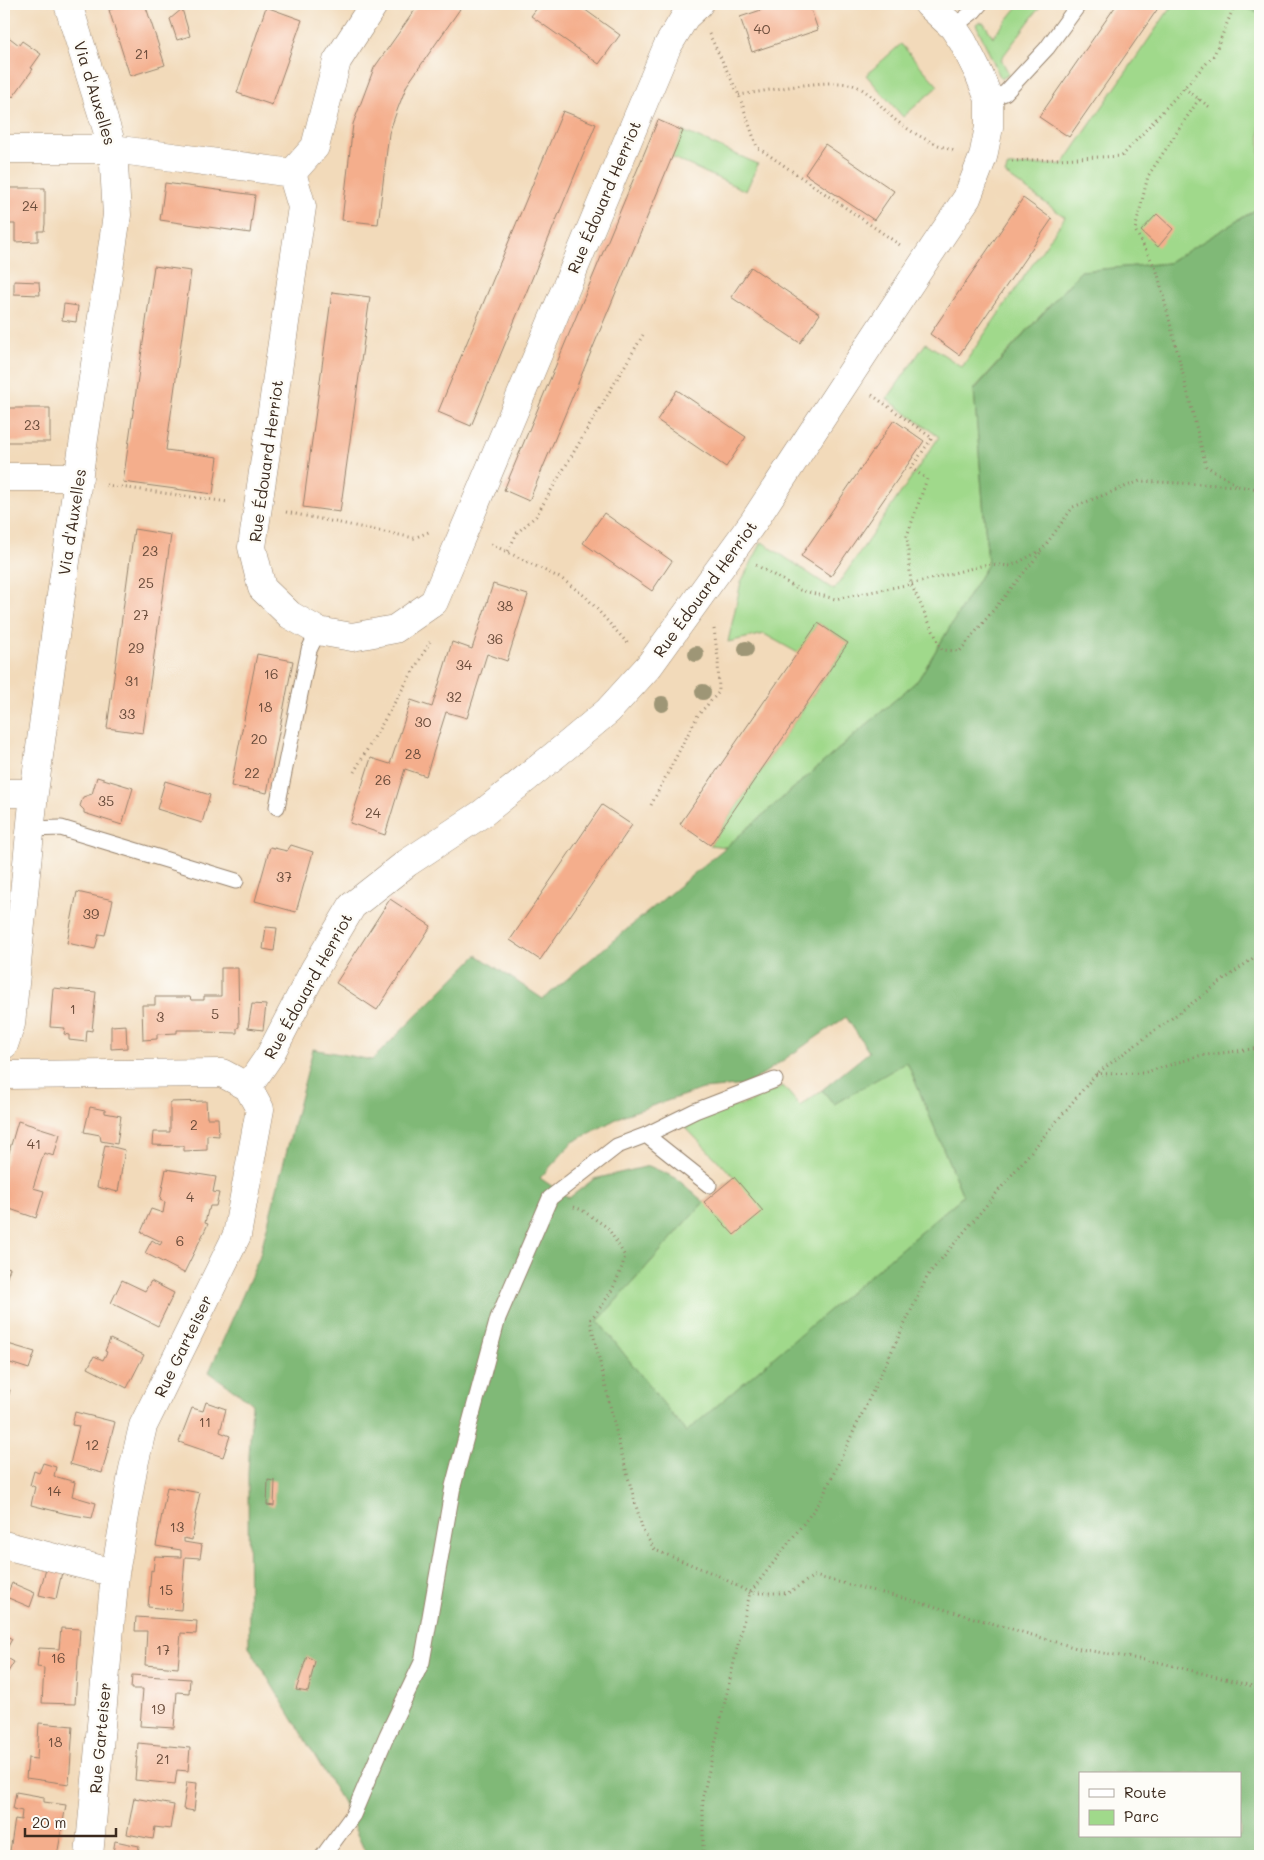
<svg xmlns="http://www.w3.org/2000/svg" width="1264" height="1860" font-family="Mali,sans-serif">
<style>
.green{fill:#a0d98b;stroke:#6e8254}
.forest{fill:#80b977;stroke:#5e724a;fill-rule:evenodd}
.building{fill:#f4ae8c}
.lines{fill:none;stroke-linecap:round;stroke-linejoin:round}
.lane-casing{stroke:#96826c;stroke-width:17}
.street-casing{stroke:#96826c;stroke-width:29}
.path{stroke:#96826c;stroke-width:3;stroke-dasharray:1 4;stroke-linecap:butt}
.lane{stroke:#fff;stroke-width:15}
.street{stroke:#fff;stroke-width:28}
.tree{fill:#9e9676}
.labels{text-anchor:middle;stroke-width:5;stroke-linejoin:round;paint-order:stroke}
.number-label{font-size:14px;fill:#694b3a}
.street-label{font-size:16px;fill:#3b2a1e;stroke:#fdfcf7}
</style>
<rect width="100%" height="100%" fill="#fdfcf7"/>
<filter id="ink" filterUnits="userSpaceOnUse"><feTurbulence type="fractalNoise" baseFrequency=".02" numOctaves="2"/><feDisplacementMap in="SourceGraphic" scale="10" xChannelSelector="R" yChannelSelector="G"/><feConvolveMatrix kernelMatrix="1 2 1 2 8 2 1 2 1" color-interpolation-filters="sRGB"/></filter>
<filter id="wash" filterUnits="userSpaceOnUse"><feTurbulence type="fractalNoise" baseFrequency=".0096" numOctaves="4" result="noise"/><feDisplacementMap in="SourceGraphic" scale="20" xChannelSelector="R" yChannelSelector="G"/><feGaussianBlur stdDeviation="1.12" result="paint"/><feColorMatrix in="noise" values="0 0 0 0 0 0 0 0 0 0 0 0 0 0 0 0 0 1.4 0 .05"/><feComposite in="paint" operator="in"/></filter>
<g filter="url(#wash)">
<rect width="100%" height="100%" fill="#f2daba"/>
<path class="green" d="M1020 4H1042L1001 59 1008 72V75L1001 79 976 24 979 22 984 23 993 37Z
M1173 4H1238L1260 13V207L1168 263 1081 271 974 389 988 564 918 680 726 847 710 845 848 643 818 623 798 653 764 634 728 642 741 582 762 542 834 590 939 437 887 399 926 343 962 367 1065 217 1005 174 1008 166 1063 164Z
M901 44 938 86 903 117 866 75Z
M683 131 758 164 746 191 671 157Z
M907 1061 963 1196 686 1433 598 1321 704 1202 734 1177 684 1126 696 1117 751 1102 783 1086 800 1106 822 1090 834 1104Z"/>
<path class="forest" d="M1238 4H1260V13Z
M1260 207V1856H367L342 1801 249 1647 248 1474 252 1403 209 1372 259 1258 313 1049 372 1060 477 955 543 999 726 847 918 680 988 564 974 390 1081 271 1168 263ZM846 1017 869 1052 822 1090 834 1104 907 1062 963 1196 686 1432 598 1321 704 1202 676 1178 649 1166 594 1179 569 1198 540 1178 573 1142 624 1115 703 1089 747 1085ZM1080 1774H1240V1836H1080Z"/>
<g id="blocks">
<path class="building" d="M129 4H145L165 65 130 76 109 10Z
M419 4H452L460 9 407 85 398 108 389 133 378 224 342 220 353 124 374 68Z
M540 4H577L620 35 599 64 531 16Z
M779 4H809L818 30 752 52 740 17Z
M1117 4H1161L1069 137 1039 117Z
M266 7 302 20 272 105 237 93Z
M182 9 190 36 177 40 170 19Z
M6 35 19 45 22 41 41 54 31 68 33 69 13 97 11 95 4 105V38Z
M563 111 596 124 471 426 438 412Z
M658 120 683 131 529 501 504 490Z
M825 144 894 191 874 220 805 174Z
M165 183 255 195 250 233 160 220Z
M4 188H45V224L44 231H38V241L15 242V224H4Z
M1023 198 1052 219 959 355 930 334Z
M1157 214 1173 229 1158 247 1141 231Z
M154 266 191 271 166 450 218 457 213 494 123 482Z
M751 267 820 314 800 343 731 297Z
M14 281 39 282 40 295 14 294Z
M332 292 370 297 340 512 303 507Z
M64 304 78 306 76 322 62 320Z
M677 390 746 437 726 467 657 420Z
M4 408H50V442H4Z
M894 420 924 441 831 576 801 556Z
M604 513 672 561 652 591 583 543Z
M134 529 171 535 143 733 107 728Z
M493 584 528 595 507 661 487 654 467 718 446 712 426 776 405 769 385 835 350 823 371 758 390 764 411 700 432 707 452 642 472 649Z
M818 623 848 643 710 845 680 824Z
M257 654 293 661 267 793 231 786Z
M97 777 133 788 122 825 84 813V810L80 806 83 797 92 794Z
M165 781 210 795 202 823 157 809Z
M602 805 632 825 540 960 510 940Z
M291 845 313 852 296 912 255 901 270 847 287 851Z
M77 892 113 900 105 935 99 934 95 949 67 943Z
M390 899 431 926 377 1010 336 983Z
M266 927 277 928 274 951 263 949Z
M221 968H238L239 1027 237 1028V1033L205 1032 204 1030H177V1033L157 1034V1039L143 1040 142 1005H155V997H190L191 1000H204V996H221Z
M53 988 96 992 92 1031 87 1030 86 1042 69 1040V1035L64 1034 65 1028 50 1027Z
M252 1004 266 1005 263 1030 248 1028Z
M126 1025 127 1048 111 1049V1026Z
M206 1101 207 1118H218L219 1136 207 1135V1150L184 1151V1146L152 1145 153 1132H170V1102Z
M90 1107 105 1110V1113L121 1116 117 1144 101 1141 100 1135 84 1132Z
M18 1121 60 1134 54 1156 44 1153 33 1188 44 1191 36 1218 4 1207V1169Z
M105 1145 125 1150 118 1192 97 1187Z
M166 1169 216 1177 213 1192 219 1193 216 1206H210L209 1210H208L205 1223 208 1224 184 1273 145 1253 152 1240 160 1245 162 1242 141 1232 151 1209 163 1213 165 1202 160 1200Z
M734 1177 763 1211 734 1235 704 1202Z
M4 1266 10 1268 4 1286Z
M122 1280 145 1291 151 1281 174 1293 158 1326 111 1303Z
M110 1339 144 1355 127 1388 88 1368 94 1356 103 1360 107 1352 105 1351Z
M8 1344 35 1352 29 1369 4 1361Z
M4 1388 10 1390 6 1405 4 1404Z
M206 1402 226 1409 220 1432 230 1436 223 1457 179 1442 192 1408 203 1411Z
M75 1412 115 1422 102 1473 70 1464 79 1426 72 1425Z
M43 1463 56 1467 54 1476 75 1482 72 1496 96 1503 92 1518 67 1514 31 1505 35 1487 30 1485 34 1471 39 1473Z
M268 1480 275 1481 274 1506 267 1505Z
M167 1487 200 1493 195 1515H196L192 1540 184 1538V1542L202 1545 200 1558 185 1557 181 1610 148 1607 151 1570 153 1571 155 1556 181 1557V1550L156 1546Z
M46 1568 62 1572 56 1599 39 1595Z
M12 1583 35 1593 30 1607 6 1597Z
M136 1617 197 1621 196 1634 181 1633 178 1668 145 1665 147 1631H135Z
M61 1628 80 1629 75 1704 42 1703 44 1668 37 1667 39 1648 59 1649Z
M4 1634 12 1639 4 1654Z
M4 1656 14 1662 8 1672 4 1670Z
M307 1656 315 1661 308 1692 296 1690Z
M132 1675 190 1679 189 1693 177 1692 174 1728 140 1726 143 1689H131Z
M39 1723 73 1726 69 1784 26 1778 28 1758 37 1759Z
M138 1743 190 1748 188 1771 177 1770 175 1784 135 1780Z
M187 1782 197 1783 194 1811 183 1809Z
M16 1792 44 1797V1802L66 1805 57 1856H38L10 1851 15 1819 21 1820 22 1811 13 1809Z
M134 1798 174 1805 170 1829 155 1827 153 1839 127 1834Z
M115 1841 139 1846 138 1856H121L113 1853Z"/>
</g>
</g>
<g filter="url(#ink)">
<use href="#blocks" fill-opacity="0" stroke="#96826c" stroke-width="1"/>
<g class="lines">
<g class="lane-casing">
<path id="lane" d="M953 27 974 11 980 4
M989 99 1005 93 1047 48 1079 4
M277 807 309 650 318 631
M30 829 61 828 236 881
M646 1135 709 1185
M323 1856 353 1815 387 1735 422 1662 453 1486 498 1318 550 1198 617 1146 646 1135 695 1111 775 1080"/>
</g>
<g class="street-casing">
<path id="street" d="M4 149H113L292 173
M292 173 302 207 252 547 262 588 290 615 318 631 352 637 395 629 434 602 667 47 685 17 699 4
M292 173 315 147 337 61 374 4
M4 477H79
M4 793H34
M4 1045 11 1024 34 793 56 629 117 215 113 149 68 4
M4 1075 222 1073 248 1087 260 1109 237 1235 143 1426 133 1469 115 1573 89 1856
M248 1087 270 1055 314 970 352 906 407 863 483 813 565 747 608 711 649 666 754 521 924 262 967 198 983 157 989 127V99L979 74 963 42 953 27 928 4
M4 1545 115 1573"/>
</g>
<path class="path" d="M709 34 739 95 757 147 900 245
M1184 88 1211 108
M739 95C768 91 827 78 853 85 869 90 882 108 894 119 912 133 932 144 955 151
M1199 99 1148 176 1135 230 1157 271 1206 466 1237 485
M1012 161 1122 156 1214 55 1235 4
M872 395 932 438 911 468 927 479 907 536 911 584 942 650 960 651 1040 553
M106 485 228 502
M286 512 414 538 431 531
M491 544 562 579 586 597 629 645
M508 551 517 533 536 516 643 335
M756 565 800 590 835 599 911 584 988 564 1011 566 1042 550 1073 507 1140 481 1237 486 1260 489
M354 772 430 642
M651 805 698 715 719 692 718 659 714 629
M1096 1074 1143 1073 1199 1056 1260 1048
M574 1207 582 1210 608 1228 625 1256C618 1283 608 1299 590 1320L620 1448 643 1531 655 1550 717 1575 750 1593H788L814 1576 919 1602 1080 1649 1162 1663 1260 1688
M703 1856V1796L750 1593 820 1502 928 1275 1096 1074 1260 953"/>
<use href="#lane" class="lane"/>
<use href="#street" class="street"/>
</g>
<g class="tree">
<circle cx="746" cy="649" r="8"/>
<circle cx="696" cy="654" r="8"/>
<circle cx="703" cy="692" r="8"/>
<circle cx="662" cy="704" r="8"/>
</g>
</g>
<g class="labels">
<g class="number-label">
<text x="762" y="34">40</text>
<text x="142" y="59">21</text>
<text x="30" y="211">24</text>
<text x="32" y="430">23</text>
<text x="150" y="556">23</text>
<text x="146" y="588">25</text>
<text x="505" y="611">38</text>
<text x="141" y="620">27</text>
<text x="495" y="644">36</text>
<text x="136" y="653">29</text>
<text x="464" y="670">34</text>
<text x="271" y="679">16</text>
<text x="132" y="686">31</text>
<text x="454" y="702">32</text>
<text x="265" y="712">18</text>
<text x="127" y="719">33</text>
<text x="423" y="727">30</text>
<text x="259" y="744">20</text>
<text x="413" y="759">28</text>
<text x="252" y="778">22</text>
<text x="383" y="785">26</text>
<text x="106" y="806">35</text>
<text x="373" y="818">24</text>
<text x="284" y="882">37</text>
<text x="91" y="919">39</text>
<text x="73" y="1014">1</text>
<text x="215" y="1019">5</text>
<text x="160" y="1022">3</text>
<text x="194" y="1130">2</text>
<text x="34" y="1149">41</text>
<text x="190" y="1202">4</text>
<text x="180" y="1246">6</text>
<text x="205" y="1427">11</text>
<text x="92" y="1450">12</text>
<text x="54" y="1496">14</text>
<text x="177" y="1532">13</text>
<text x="166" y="1595">15</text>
<text x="163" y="1655">17</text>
<text x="58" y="1663">16</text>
<text x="158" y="1714">19</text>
<text x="55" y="1747">18</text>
<text x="163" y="1764">21</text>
</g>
<g class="street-label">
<text transform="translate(95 93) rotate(73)" y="6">Via d'Auxelles</text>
<text transform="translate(604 197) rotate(-67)" y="6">Rue Édouard Herriot</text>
<text transform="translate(266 461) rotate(-82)" y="6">Rue Édouard Herriot</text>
<text transform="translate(72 522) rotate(-81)" y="6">Via d'Auxelles</text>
<text transform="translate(705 589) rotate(-54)" y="6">Rue Édouard Herriot</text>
<text transform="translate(308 986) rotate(-61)" y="6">Rue Édouard Herriot</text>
<text transform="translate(183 1346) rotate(-64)" y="6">Rue Garteiser</text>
<text transform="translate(100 1738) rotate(-85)" y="6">Rue Garteiser</text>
</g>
</g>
<rect width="1264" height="1860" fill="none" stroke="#fdfcf7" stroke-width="20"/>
<rect x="1079" y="1772" width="162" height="65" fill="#fdfcf7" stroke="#afa8a0"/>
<rect x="1089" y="1789" width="25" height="8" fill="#ffffff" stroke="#afa8a0"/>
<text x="1124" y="1798" font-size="15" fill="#3b2a1e">Route</text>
<rect x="1089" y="1810" width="25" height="15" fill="#a0d98b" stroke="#afa8a0"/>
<text x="1124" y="1822" font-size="15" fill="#3b2a1e">Parc</text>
<path d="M25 1828v8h91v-8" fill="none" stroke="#3b2a1e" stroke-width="2.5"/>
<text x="32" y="1828" font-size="15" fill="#3b2a1e" stroke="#fdfcf7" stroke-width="4" paint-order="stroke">20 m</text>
</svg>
